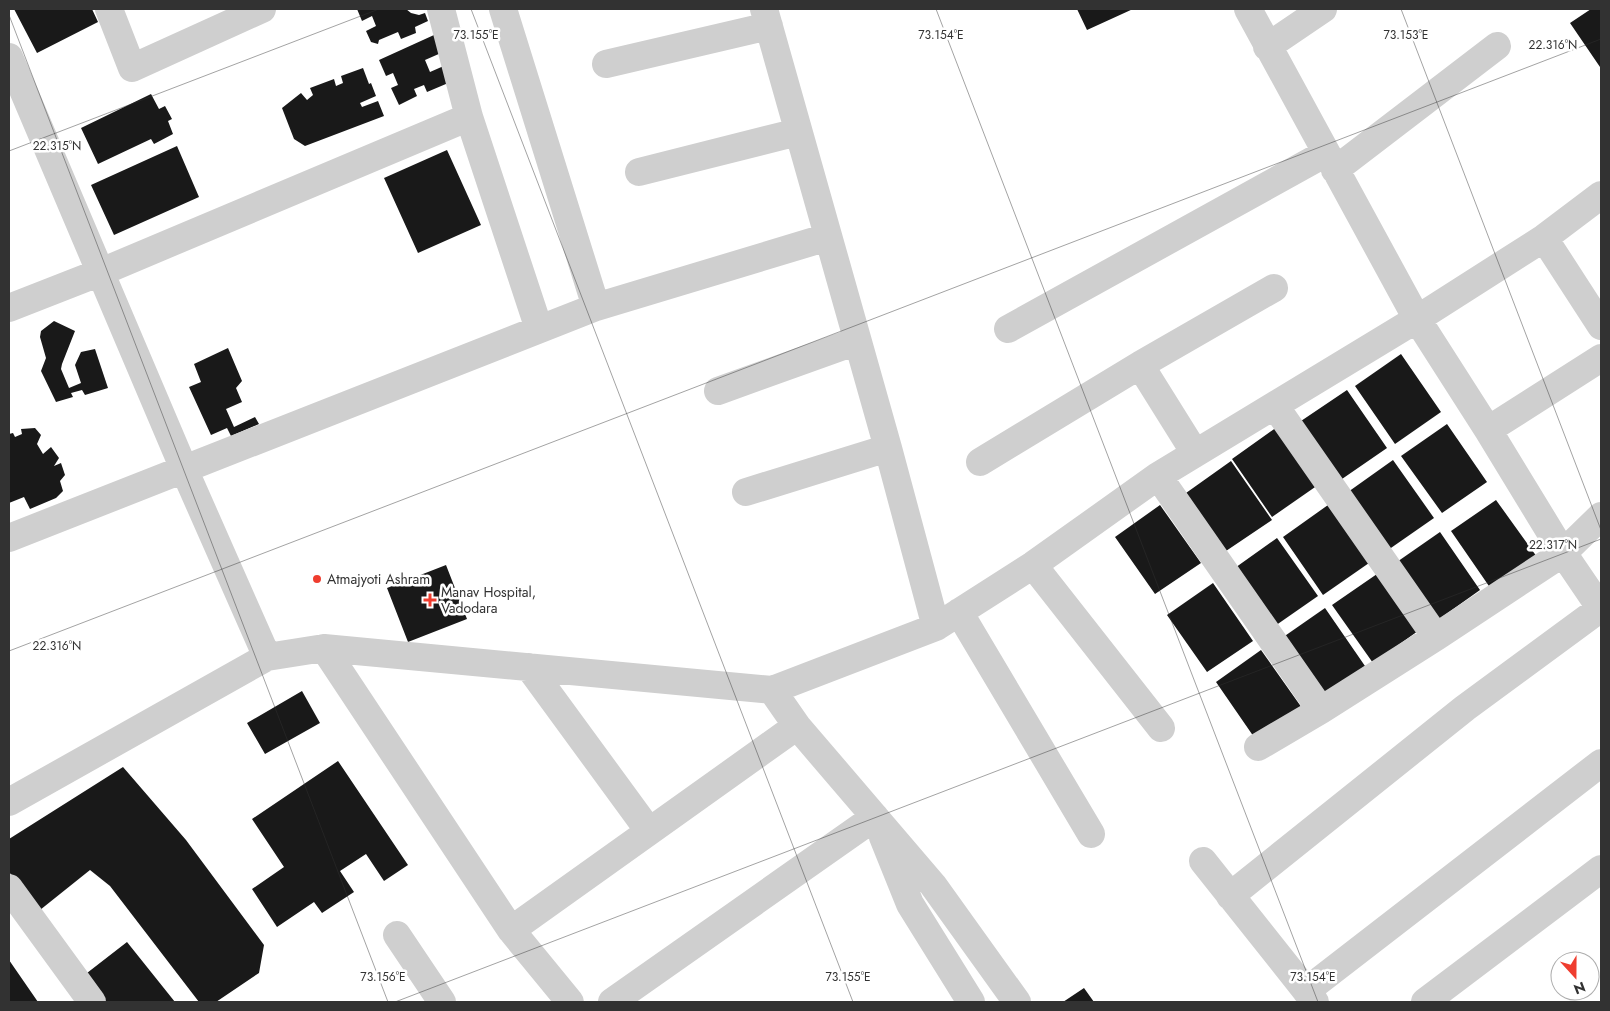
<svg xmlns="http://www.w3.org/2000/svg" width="1610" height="1011" font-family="Jost,sans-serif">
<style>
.building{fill:#191919}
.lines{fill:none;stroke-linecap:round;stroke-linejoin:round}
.minor{stroke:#cfcfcf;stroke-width:28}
.ticks{fill:none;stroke:#323232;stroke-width:1;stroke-opacity:0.45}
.poi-dot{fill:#ef3d2f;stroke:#fff;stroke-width:2}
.labels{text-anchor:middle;stroke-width:5;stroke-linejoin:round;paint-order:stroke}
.poi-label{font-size:14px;fill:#323232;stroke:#fff;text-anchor:start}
.ticks-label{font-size:12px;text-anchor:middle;fill:#323232;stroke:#fff;stroke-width:5;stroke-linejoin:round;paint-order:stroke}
</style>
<rect width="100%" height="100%" fill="#fff"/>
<path class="building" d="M14 9H92L98 22 37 53Z
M357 9H406L411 13 419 15 425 13 428 21 415 27 416 33 401 39 398 32 379 40 378 44 371 42 366 31 376 26 372 16 362 21Z
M1077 9H1133L1087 30Z
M1591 9H1601V66L1600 67 1570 23Z
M434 35 441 53 425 60 430 72 446 65 453 81 427 92 424 85 414 89 417 96 399 105 391 88 398 85 393 73 386 76 379 60Z
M363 68 369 84 371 83 376 96 360 103 362 107 378 101 384 116 305 146 294 139 282 108 301 93 307 100 313 95 310 88 334 79 336 86 343 83 341 76Z
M151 94 159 109 165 106 172 119 168 121 173 134 154 144 151 139 98 164 81 128Z
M177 146 199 197 114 235 91 185Z
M447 150 481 225 418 253 384 178Z
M54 321 75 331 62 364 61 369 69 388 81 383 75 365 81 352 95 349 108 388 85 395 82 390 71 393 73 397 56 402 41 371 46 358 40 337 41 331Z
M228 348 242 381 236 388 242 402 226 409 234 427 255 417 259 424 231 436 227 428 211 435 189 387 201 382 194 364Z
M1401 354 1441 412 1395 444 1355 386Z
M1347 390 1387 448 1342 479 1301 421Z
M1447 424 1487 482 1442 513 1401 456Z
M1277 427 1318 485 1272 517 1232 459Z
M35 428 41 435 37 444 43 454 51 447 59 458 54 466 61 463 65 475 60 481 63 491 56 498 30 509 24 497 9 503V434L13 433 15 437 22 434 21 429Z
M1393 460 1434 518 1388 550 1348 492Z
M1231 461 1272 520 1226 551 1186 493Z
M1496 500 1537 557 1491 589 1451 531Z
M1160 505 1201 563 1155 594 1115 537Z
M1328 505 1369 563 1323 595 1283 537Z
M1440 532 1480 590 1435 622 1394 564Z
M1277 538 1318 596 1272 628 1232 570Z
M446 565 467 619 408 642 387 588Z
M1377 574 1418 631 1373 663 1332 605Z
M1213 583 1253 641 1207 672 1167 615Z
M1325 608 1365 666 1320 698 1279 640Z
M1261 650 1302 708 1256 740 1216 682Z
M302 691 320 723 265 754 247 723Z
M338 761 408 865 384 881 366 854 340 871 354 892 322 913 314 902 277 927 252 889 284 867 252 819Z
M123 767 186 840 264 945 259 973 216 1002H199L110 886 90 870 40 910 9 872V839Z
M127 942 175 1002H103L87 973Z
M9 960 38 1002H9Z
M1084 988 1094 1002H1063Z"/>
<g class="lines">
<path class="minor" d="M109 9 132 68 262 9
M441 9 469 117 539 329
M764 9 888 448 936 627
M1248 9 1417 319 1488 430 1563 553 1601 609
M1267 47 1323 9
M9 57 184 469 267 657
M606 64 769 26
M1335 170 1497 46
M639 172 798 132
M1544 238 1601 326
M596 307 828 237
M9 308 101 272 469 117
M1008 329 1326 153
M1140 365 1195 453
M718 391 857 341
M1275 406 1436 637
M1488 430 1601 358
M980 462 1140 365 1274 288
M1158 476 1321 710
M746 492 888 448
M9 538 596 307 503 9
M1033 565 1161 728
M959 612 1091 834
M324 648 511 930 570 1002
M529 667 649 831
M772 690 797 726 933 885 1017 1002
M1258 747 1321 710 1436 637 1563 553 1601 516
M9 802 267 657 324 648 772 690 936 627 1033 565 1158 476 1417 319 1544 238 1601 195
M883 837 910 904 971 1002
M1203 861 1315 1002
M9 888 92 1002
M1230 896 1465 708 1601 608
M511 930 797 726
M397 935 442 1002
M1306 991 1601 763
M612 1002 875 817
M1425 1002 1601 869"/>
</g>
<path class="ticks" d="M471 9 853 1002M936 9 1318 1002M1401 9 1601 530M9 15 388 1002M9 151 379 9M9 651 1601 39M395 1002 1601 539"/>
<g class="poi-dot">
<circle cx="317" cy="579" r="5"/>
<path d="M427.5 592.5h5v5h5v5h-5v5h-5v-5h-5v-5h5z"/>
</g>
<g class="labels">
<g class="poi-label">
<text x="327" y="584">Atmajyoti Ashram</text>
<text x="441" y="597">Manav Hospital,<tspan x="441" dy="16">Vadodara</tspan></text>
</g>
</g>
<g class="ticks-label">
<text x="1406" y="39">73.153°E</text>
<text x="476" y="39">73.155°E</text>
<text x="941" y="39">73.154°E</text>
<text x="1553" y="49">22.316°N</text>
<text x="57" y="150">22.315°N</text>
<text x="1553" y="549">22.317°N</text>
<text x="57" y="650">22.316°N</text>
<text x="383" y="981">73.156°E</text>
<text x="848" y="981">73.155°E</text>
<text x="1313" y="981">73.154°E</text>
</g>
<rect width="1610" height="1011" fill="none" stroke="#323232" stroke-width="20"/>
<g transform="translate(1575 976) rotate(159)"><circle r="24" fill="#ffffff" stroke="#adadad"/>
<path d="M0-4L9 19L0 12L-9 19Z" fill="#ef3d2f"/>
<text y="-8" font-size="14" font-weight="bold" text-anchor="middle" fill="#323232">N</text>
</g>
</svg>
